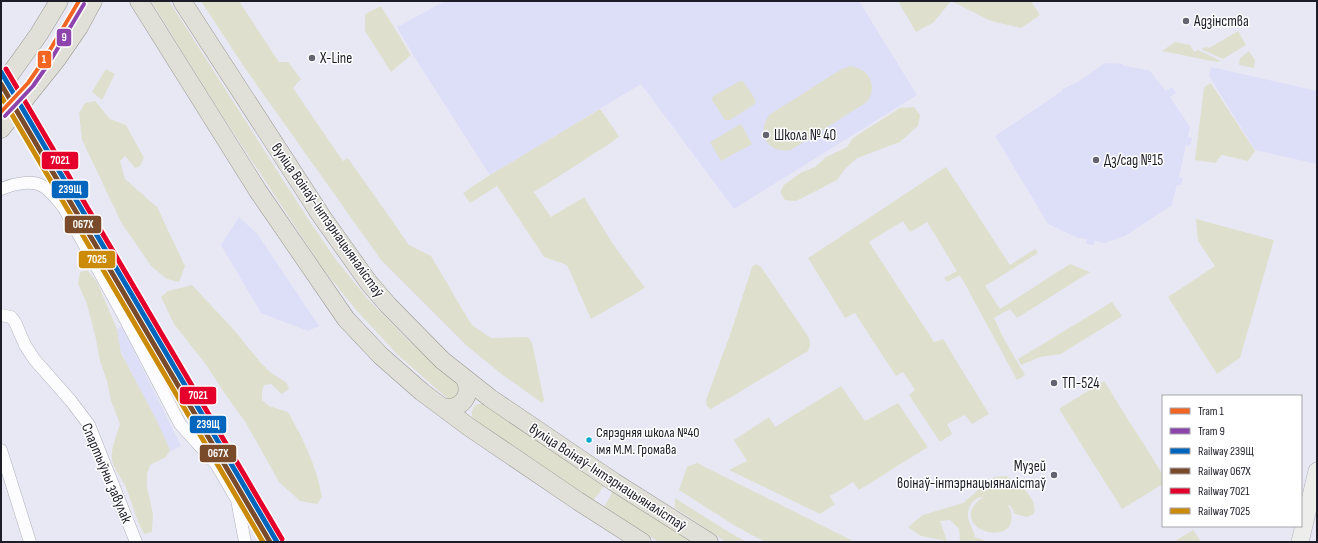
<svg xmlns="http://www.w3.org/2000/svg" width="1318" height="543" font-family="'Sofia Sans Condensed',sans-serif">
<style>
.built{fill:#dddef8}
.green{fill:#dee0cd}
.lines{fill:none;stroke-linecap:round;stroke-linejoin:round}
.minor-casing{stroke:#b0b0bb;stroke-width:13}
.secondary-casing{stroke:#b0b0bb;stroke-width:18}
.primary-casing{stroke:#989890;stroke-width:19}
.minor{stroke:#fcfcfe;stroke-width:12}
.secondary{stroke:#ededec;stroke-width:17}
.primary{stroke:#e0e0d9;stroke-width:18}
.rail-1-casing{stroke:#fff;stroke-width:8}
.rail-2-casing{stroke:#fff;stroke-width:8}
.rail-3-casing{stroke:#fff;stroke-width:8}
.rail-4-casing{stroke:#fff;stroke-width:8}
.rail-1{stroke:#0065bd;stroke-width:5}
.rail-2{stroke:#7a4b2a;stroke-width:5}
.rail-3{stroke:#e4002b;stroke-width:5}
.rail-4{stroke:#cb8b08;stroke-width:5}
.tram-1-casing{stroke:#fff;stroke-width:7}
.tram-2-casing{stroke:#fff;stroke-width:7}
.tram-1{stroke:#f26522;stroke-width:4}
.tram-2{stroke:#8e44ad;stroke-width:4}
.poi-dot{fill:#646470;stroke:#fff;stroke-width:1.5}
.bus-dot{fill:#00a9ce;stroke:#fff;stroke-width:1.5}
.labels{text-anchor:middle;stroke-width:3;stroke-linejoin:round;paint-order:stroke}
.bus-label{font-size:14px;fill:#1d1d28;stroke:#fff;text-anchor:start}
.poi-label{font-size:15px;fill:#1d1d28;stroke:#fff;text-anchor:start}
.street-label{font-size:15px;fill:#1d1d28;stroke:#fff}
.line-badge{stroke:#fff;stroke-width:1.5}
.badge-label{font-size:11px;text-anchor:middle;font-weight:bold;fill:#fff}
</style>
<rect width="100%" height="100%" fill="#e8e8f5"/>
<path class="built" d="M445 1H859L917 95 734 209 641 84 490 175 418 63 397 27Z
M1105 63 1122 64V65L1150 71 1166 91 1172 87 1176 93 1170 97 1190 127 1188 137 1192 138 1190 146 1186 145 1179 177 1183 178 1181 185H1177L1172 205 1125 236 1104 243 1095 241 1094 245 1086 244 1087 239 1078 238 1048 224 995 136 1062 91V89L1078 82Z
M1211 67 1317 91V164L1255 150 1209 76Z
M239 217 258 235 319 326 308 331 261 313 221 245Z
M122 327 181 446 167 453 112 331Z"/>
<path class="green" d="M151 1H169L310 222 337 261 367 298 409 341 459 386 457 401 447 398 398 355 357 311 323 269 218 109Z
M201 1H239L279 62H288L301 79 293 88 343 161 348 158 409 245 431 256 471 324 491 338 528 337 532 343 544 400 542 403 504 376 467 346 381 260 242 64Z
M898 1H1031L1040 15 1021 28 991 21 951 1 934 22 916 32Z
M381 6 411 55 391 72 365 31V14Z
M1238 31 1246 45 1223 59 1201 49 1205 47 1209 48Z
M1175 42 1190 45 1194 52 1198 50 1221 61 1217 62 1162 51Z
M1249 51 1255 60 1254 68 1239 65 1240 58Z
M850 66C870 68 878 87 867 102L791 150C768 154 756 134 769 115L840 70Z
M106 69 115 74 102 100 92 92Z
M740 81H743L755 99V104L730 120H725L712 100 713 96Z
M1211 83 1255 151 1248 161 1222 155 1215 163 1195 160 1204 87Z
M95 101 110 119 126 125 144 158 140 166 135 168 125 156 120 161 125 179 157 207 185 266 179 282 167 279 152 267 122 224 82 140 79 113 85 103Z
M914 107 920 115 918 126 900 142 857 158 846 168 837 180 814 192 796 201 785 200 780 192 784 185 802 172 815 167 826 157 847 147 853 138 875 124 900 108Z
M600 109 619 136 611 143 534 192 551 217 584 197 613 244 645 288 591 319 567 265 544 257 497 186 470 203 463 193 490 175Z
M741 124 752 144 721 161 710 142Z
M946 167 1010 265 1035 249 1038 253 985 286 1000 309 1070 264 1090 272 1017 318 1010 309 994 318 1005 341 1025 375 1017 380 960 275 947 282 944 278 957 271 927 222 910 232 903 221 869 242 934 342 943 339 989 414 972 424 965 415 947 424 952 434 940 442 909 395 915 390 903 372 896 376 855 313 845 318 808 258Z
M1196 219 1274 240 1240 358 1217 374 1168 297 1215 266 1198 241Z
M756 264 761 267 809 338 810 346 808 351 711 409 707 406 706 400 731 332 752 267Z
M87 270 97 282 117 329 121 353 157 421 170 450 166 457 150 465 147 474V487L153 514 152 532 144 534C135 518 132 501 125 485 121 478 113 467 112 460 110 450 117 434 120 424L111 401 107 381 100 361 96 339 87 304 78 284 80 272Z
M192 285 234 330 261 363 270 372 286 382 289 389 282 394 271 384 264 385 262 391V400L269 406 288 412C304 440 316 465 322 497L317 504 300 501 279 482 246 423 223 391 207 366 174 324 161 297 168 291Z
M1112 302 1122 316 1061 354 1040 357 1021 365 1018 359Z
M1104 381 1163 475V484L1122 509 1059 409Z
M841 386 865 421 898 403 928 447 859 490 853 482 830 496 835 504 820 514 729 470 747 461 734 440 769 417 775 427Z
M477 404H483L604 486 593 501 473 419C471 412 471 409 477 404Z
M697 463 855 542H765L737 527 679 490 687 467Z
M1006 476C1019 484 1038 497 1034 514L1027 517 1015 514 1010 505H1008C1012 512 1014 520 1008 528 990 543 951 520 983 497 972 497 965 511 969 521 971 527 974 531 975 537L988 542H960L959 529 950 520 940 521 947 541 921 536 908 527 923 515 963 503 987 482 995 477Z
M613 491 693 542H659L604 507Z
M675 498 732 534 747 542H726L675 508Z
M1193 530 1201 542H1173Z"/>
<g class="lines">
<g class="minor-casing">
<path id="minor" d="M1 189C12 184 33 179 44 187 52 192 58 201 64 208L121 311 180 424 216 464 226 481 237 500 245 542
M1 315 11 317 15 322 25 345 34 359 71 401 89 425 136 542
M1 450 30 542"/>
</g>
<g class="secondary-casing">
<path id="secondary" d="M1300 542 1317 471"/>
</g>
<g class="primary-casing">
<path id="primary" d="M139 1 258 191 346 319 381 356 422 392 469 427 578 501 642 542
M182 1 322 217 369 283 388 305 442 360 490 398 614 482 709 542
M1 87 39 34 59 1
M1 129 57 59 79 27 93 1
M443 407C461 411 473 395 465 379"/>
</g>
<use href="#minor" class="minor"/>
<use href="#secondary" class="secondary"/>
<use href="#primary" class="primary"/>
<g class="rail-1-casing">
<path id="rail-1" d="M1 72 277 542"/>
</g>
<g class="rail-2-casing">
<path id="rail-2" d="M1 84 270 542"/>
</g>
<g class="rail-3-casing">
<path id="rail-3" d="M6 69 282 539"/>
</g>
<g class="rail-4-casing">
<path id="rail-4" d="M1 96 263 542"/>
</g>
<use href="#rail-1" class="rail-1"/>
<use href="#rail-2" class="rail-2"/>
<use href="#rail-3" class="rail-3"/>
<use href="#rail-4" class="rail-4"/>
<g class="tram-1-casing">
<path id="tram-1" d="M1 112 28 83 44 60 79 1"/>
</g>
<g class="tram-2-casing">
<path id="tram-2" d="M5 116 33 86 49 63 84 4"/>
</g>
<use href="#tram-1" class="tram-1"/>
<use href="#tram-2" class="tram-2"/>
</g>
<g class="poi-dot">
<circle cx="1186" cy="21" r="4"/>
<circle cx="312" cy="58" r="4"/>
<circle cx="766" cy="135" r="4"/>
<circle cx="1096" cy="160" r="4"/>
<circle cx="1054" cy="383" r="4"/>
<circle cx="1054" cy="475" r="4"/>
</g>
<circle class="bus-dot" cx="589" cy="440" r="3.5"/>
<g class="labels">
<g class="bus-label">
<text x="596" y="437">Сярэдняя школа №40<tspan x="596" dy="17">імя М.М. Громава</tspan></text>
</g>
<g class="poi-label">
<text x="1194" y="26">Адзінства</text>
<text x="320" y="63">X-Line</text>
<text x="774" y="140">Школа № 40</text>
<text x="1104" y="165">Дз/сад №15</text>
<text x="1062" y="388">ТП-524</text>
<text x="1046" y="471" text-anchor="end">Музей<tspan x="1046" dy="17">воінаў-інтэрнацыяналістаў</tspan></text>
</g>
<g class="street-label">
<text transform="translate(328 220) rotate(55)" y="5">вуліца Воінаў-Інтэрнацыяналістаў</text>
<text transform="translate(107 473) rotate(67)" y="5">Спартыўны завулак</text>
<text transform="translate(608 477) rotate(33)" y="5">вуліца Воінаў-Інтэрнацыяналістаў</text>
</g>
</g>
<g class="line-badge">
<rect x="56" y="28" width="16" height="19" rx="4" fill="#8e44ad"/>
<rect x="37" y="50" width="15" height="19" rx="4" fill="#f26522"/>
<rect x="41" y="151" width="38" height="19" rx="4" fill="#e4002b"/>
<rect x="51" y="180" width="38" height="19" rx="4" fill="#0065bd"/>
<rect x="64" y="215" width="38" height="19" rx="4" fill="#7a4b2a"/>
<rect x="78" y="250" width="38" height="19" rx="4" fill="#cb8b08"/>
<rect x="179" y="386" width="38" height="19" rx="4" fill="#e4002b"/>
<rect x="189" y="415" width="38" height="19" rx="4" fill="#0065bd"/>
<rect x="199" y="444" width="38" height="19" rx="4" fill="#7a4b2a"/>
</g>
<g class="badge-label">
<text x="64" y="41">9</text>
<text x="44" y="63">1</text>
<text x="60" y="164">7021</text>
<text x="70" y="193">239Щ</text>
<text x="83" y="228">067Х</text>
<text x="97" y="263">7025</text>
<text x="198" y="399">7021</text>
<text x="208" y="428">239Щ</text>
<text x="218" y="457">067Х</text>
</g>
<rect width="1318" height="543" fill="none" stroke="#1d1d28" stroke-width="4"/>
<rect x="1162" y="395" width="140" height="132" fill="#ffffff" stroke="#a5a5a9"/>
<rect x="1170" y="408" width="20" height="6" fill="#f26522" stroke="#a5a5a9"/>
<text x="1198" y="415" font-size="12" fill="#1d1d28">Tram 1</text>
<rect x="1170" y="428" width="20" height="6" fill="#8e44ad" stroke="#a5a5a9"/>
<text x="1198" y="435" font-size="12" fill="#1d1d28">Tram 9</text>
<rect x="1170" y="448" width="20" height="6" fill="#0065bd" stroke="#a5a5a9"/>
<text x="1198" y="455" font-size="12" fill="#1d1d28">Railway 239Щ</text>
<rect x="1170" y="468" width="20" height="6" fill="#7a4b2a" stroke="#a5a5a9"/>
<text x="1198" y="475" font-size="12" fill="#1d1d28">Railway 067Х</text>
<rect x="1170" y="488" width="20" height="6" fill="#e4002b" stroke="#a5a5a9"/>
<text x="1198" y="495" font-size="12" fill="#1d1d28">Railway 7021</text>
<rect x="1170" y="508" width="20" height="6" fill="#cb8b08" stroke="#a5a5a9"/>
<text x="1198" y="515" font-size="12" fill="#1d1d28">Railway 7025</text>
</svg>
